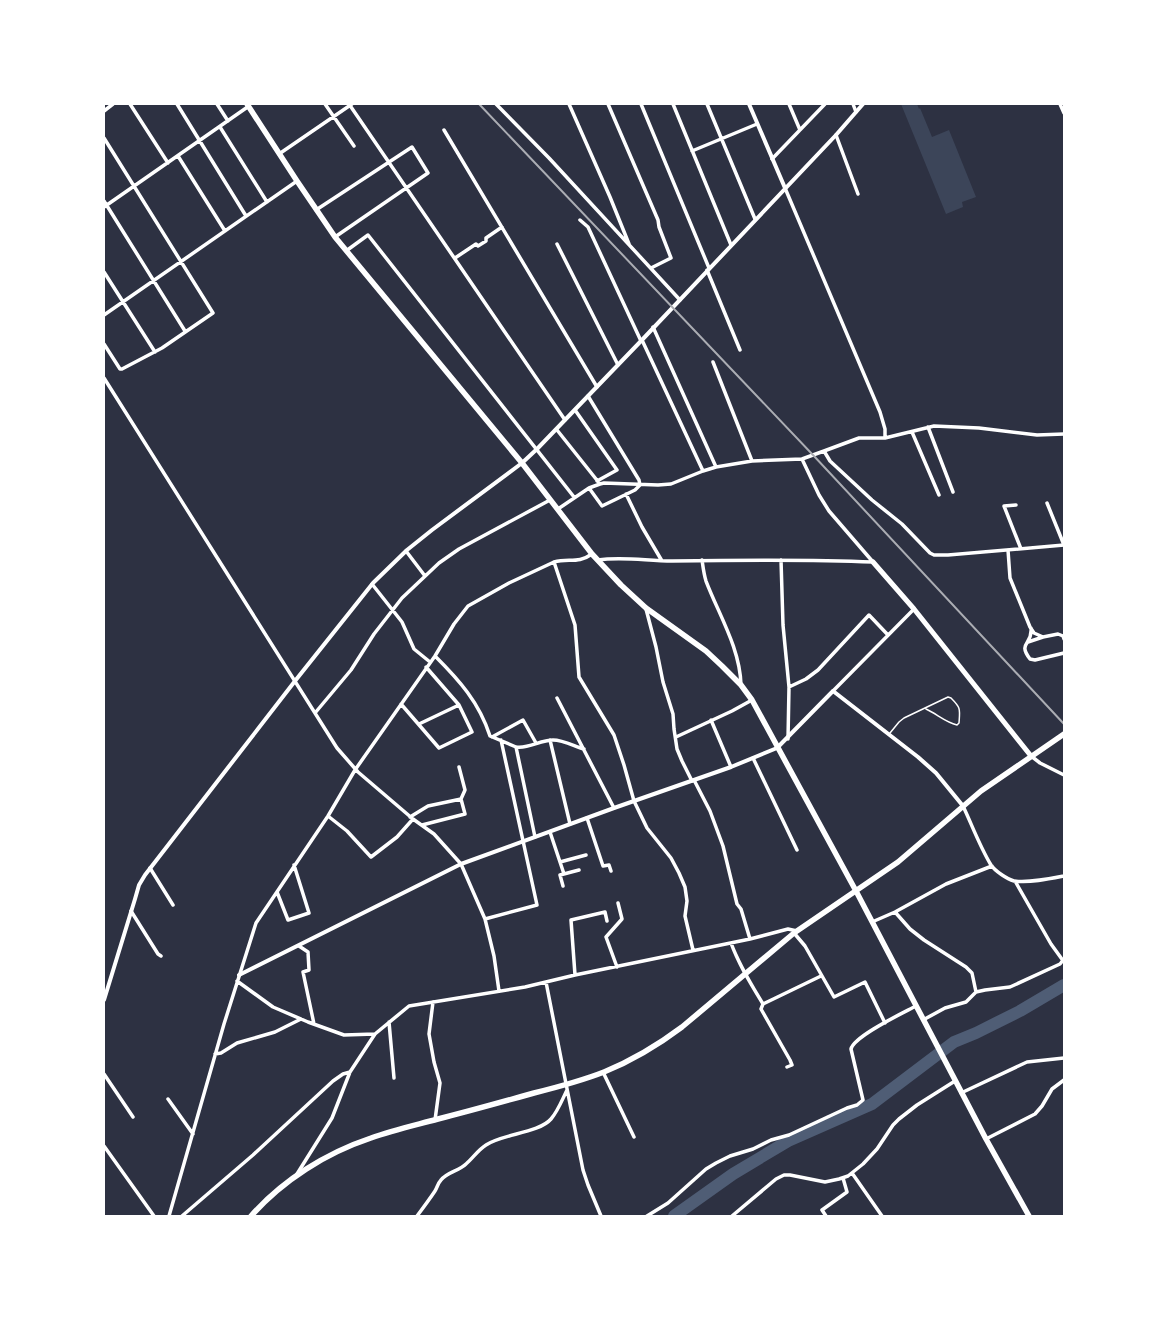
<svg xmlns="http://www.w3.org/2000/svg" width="1168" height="1320" font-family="'Sofia Sans Condensed',sans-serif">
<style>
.green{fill:#3c4559}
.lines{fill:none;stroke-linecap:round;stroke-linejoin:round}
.river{stroke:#4f5d75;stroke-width:12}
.service{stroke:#fff;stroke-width:1.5}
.minor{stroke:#fff;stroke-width:3.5}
.tertiary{stroke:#fff;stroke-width:4}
.secondary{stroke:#fff;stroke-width:5}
.primary{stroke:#fff;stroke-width:5.5}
.rail{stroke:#abadb3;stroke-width:2}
</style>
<rect width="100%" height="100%" fill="#2d3142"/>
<path class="green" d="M901 104H917L919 109 920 108 932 137 949 130 976 197 962 202 963 207 946 214Z"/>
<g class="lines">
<path class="river" d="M674 1216 733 1174 788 1141 872 1104 954 1042 976 1033 1020 1011 1064 985"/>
<path class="service" d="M890 733 899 722 904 718 948 697 951 698C961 708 960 709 959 723L957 725C945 722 937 714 926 709"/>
<path class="minor" d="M130 104 168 163
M177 104 246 216
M217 104 228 121
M325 104 354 146
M349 104 565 420
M496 104 549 158 680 300
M569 104 610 197 629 244
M608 104 658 220 659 227 671 258 651 268
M641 104 709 268
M673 104 731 245
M707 104 755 219
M789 104 800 130
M853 104 856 112
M1060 104 1064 113
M104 111 113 104
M220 127 267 202
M444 130 597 387
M836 135 858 194
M104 138 213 313 162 348 122 369H120L104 344
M692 151 757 124
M279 154 352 104
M178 156 225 231
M772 159 825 104
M785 188 880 412 885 429V438
M104 201 185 331
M104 207 249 106
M316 210 412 147 428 173 335 237
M580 220 588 227 641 341
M557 244 618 365
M346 251 368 235 574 497
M455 258 476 244 478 246 486 241V238L502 227
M707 270 740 350
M104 272 155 352
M104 315 297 181
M653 327 716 467
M642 340 703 471
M713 362 752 461
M104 378 337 748 358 772 413 819 434 834 461 864 485 919 494 956 499 991
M588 396 639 480 640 485 635 490 602 506 589 488
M575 410 617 470 597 481
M928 427 953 492
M557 430 600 484 604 483 658 485 671 484 703 471 716 467 752 461 802 459 824 451
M912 432 939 495
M1064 434 1037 435 979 428 934 426 885 438H859L824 451 830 461 872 500 902 524 930 553 934 555H948L1064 545
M802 459 819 495 829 511 873 562
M626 494 642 527 662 561
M1047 503 1064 545
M1016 505 1004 506 1021 549
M558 509 589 488 600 484
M1008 550 1010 578 1030 627 1034 633 1043 637 1058 634 1063 636 1064 639
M406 551 425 576
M598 560C622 556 647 561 672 561 739 560 806 559 873 562
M702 560C703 567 704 575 706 581 719 615 740 648 741 685
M781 560 783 625 789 687 788 739
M554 562 575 625 579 677 614 735 624 765 634 801 647 828 671 858 679 873 685 887 687 901 685 916 693 950
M372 584 402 622 414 649 430 662
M646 609 656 647 663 682 673 714 674 729 677 749 682 761 692 781
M1031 628C1033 645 1017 642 1030 659L1035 660 1064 653
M1028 642 1043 637
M435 656C459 680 479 702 490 736L516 747 535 837
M789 687 806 679 818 670 869 615 888 635
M833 691 914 609
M557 698 614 808
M401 704 439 748 472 732 459 705 426 667
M315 713 351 670 374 634 402 598 439 563 459 549 550 500
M711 720 731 767
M419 724 459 705
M492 737 523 720 536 743
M676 737 732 711 752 700
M550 740 570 824
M516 747C529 749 540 740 553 740 563 740 574 746 584 749
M1031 756 1040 763 1064 775
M753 758 797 850
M694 780 710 811 723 846 737 904 741 909 750 939
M963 806C972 825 980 847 991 865 995 871 1007 879 1014 881 1030 883 1049 879 1064 876
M328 816 347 831 371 857 397 837 413 819
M410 817 428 806 461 799 465 790 459 767
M587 818 603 866 609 865 611 871
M422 825 465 814 461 799
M550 832 560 862
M150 868 173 905
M564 874 560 862 586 855
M1015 881 1051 944 1064 962
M563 886 560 875 579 870
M277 892 288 920 309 913 294 865
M131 911 158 954 161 956
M895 912 910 929 924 940 966 967 972 973 976 992
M485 919 537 905 501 740
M872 922 895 912 946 884 992 866
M794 933 805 946 834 997 865 982 885 1023
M731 943C739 965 751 984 763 1004L761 1009 790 1060 792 1065 787 1067
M299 946 308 952 309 970 303 972 314 1024
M617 967 606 937 622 919 618 903
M575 975 571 920 605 912 607 921
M237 981 273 1007 308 1022 344 1035 375 1034 409 1006 525 987 575 975 750 939 788 929 797 931
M546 982 583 1170 588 1185 601 1216
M433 1002 429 1034 434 1062 440 1083 435 1120
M763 1004 821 976
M923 1020 945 1008 966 1002 976 992 985 990 1010 987 1060 964 1064 959
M389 1022 394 1078
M215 1054 221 1053 237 1043 275 1032 301 1019
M603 1072 634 1137
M104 1074 133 1117
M961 1093 1027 1062 1064 1058
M168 1099 193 1134
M986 1139 1035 1114 1042 1106 1052 1089 1064 1080
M104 1146 154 1216
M852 1173 882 1216
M297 1174 332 1118 350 1072 375 1034
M169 1216 224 1024 256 923 328 816 355 770 435 656 454 624 468 606 509 583 554 562C569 558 578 564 592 554
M182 1216 253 1155 333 1081 343 1074 350 1072
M417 1216C423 1208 429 1200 435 1191 437 1188 438 1183 441 1180 447 1172 459 1171 466 1164 473 1158 478 1150 486 1145 502 1134 539 1133 551 1119 558 1111 562 1100 567 1090
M647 1216 668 1203 706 1169 716 1163 730 1156 753 1149 771 1140 789 1135 847 1108 857 1105 863 1100 851 1049C854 1036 903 1013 916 1006
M732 1216 776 1179 784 1175H790L825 1182 839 1179 848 1176 863 1164 877 1149 893 1125 899 1119 917 1105 955 1081
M826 1216 822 1210 847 1192 843 1178"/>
<path class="tertiary" d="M749 104 785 188
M239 975 461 864 614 808 731 767 777 748 833 691 918 757 936 773 963 806
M104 1000 135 899 139 885 145 875 295 681 373 583 407 550 432 530 522 463 537 449 641 341 836 135 863 104"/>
<path class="secondary" d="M873 562 914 609 1031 756"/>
<path class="primary" d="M247 104 297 181 335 237 522 463 592 554 621 585 646 608 706 651 722 666 741 685 752 700 856 891 986 1139 1029 1216
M251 1216C283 1180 326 1153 371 1138 393 1130 416 1125 438 1119 470 1111 502 1102 534 1093 558 1087 581 1081 604 1072 631 1061 658 1045 682 1027L794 933 898 862 981 791 1064 734"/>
<path class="rail" d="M479 104 813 455 1064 724"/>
</g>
<rect width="1168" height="1320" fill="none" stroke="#ffffff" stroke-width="210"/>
</svg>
